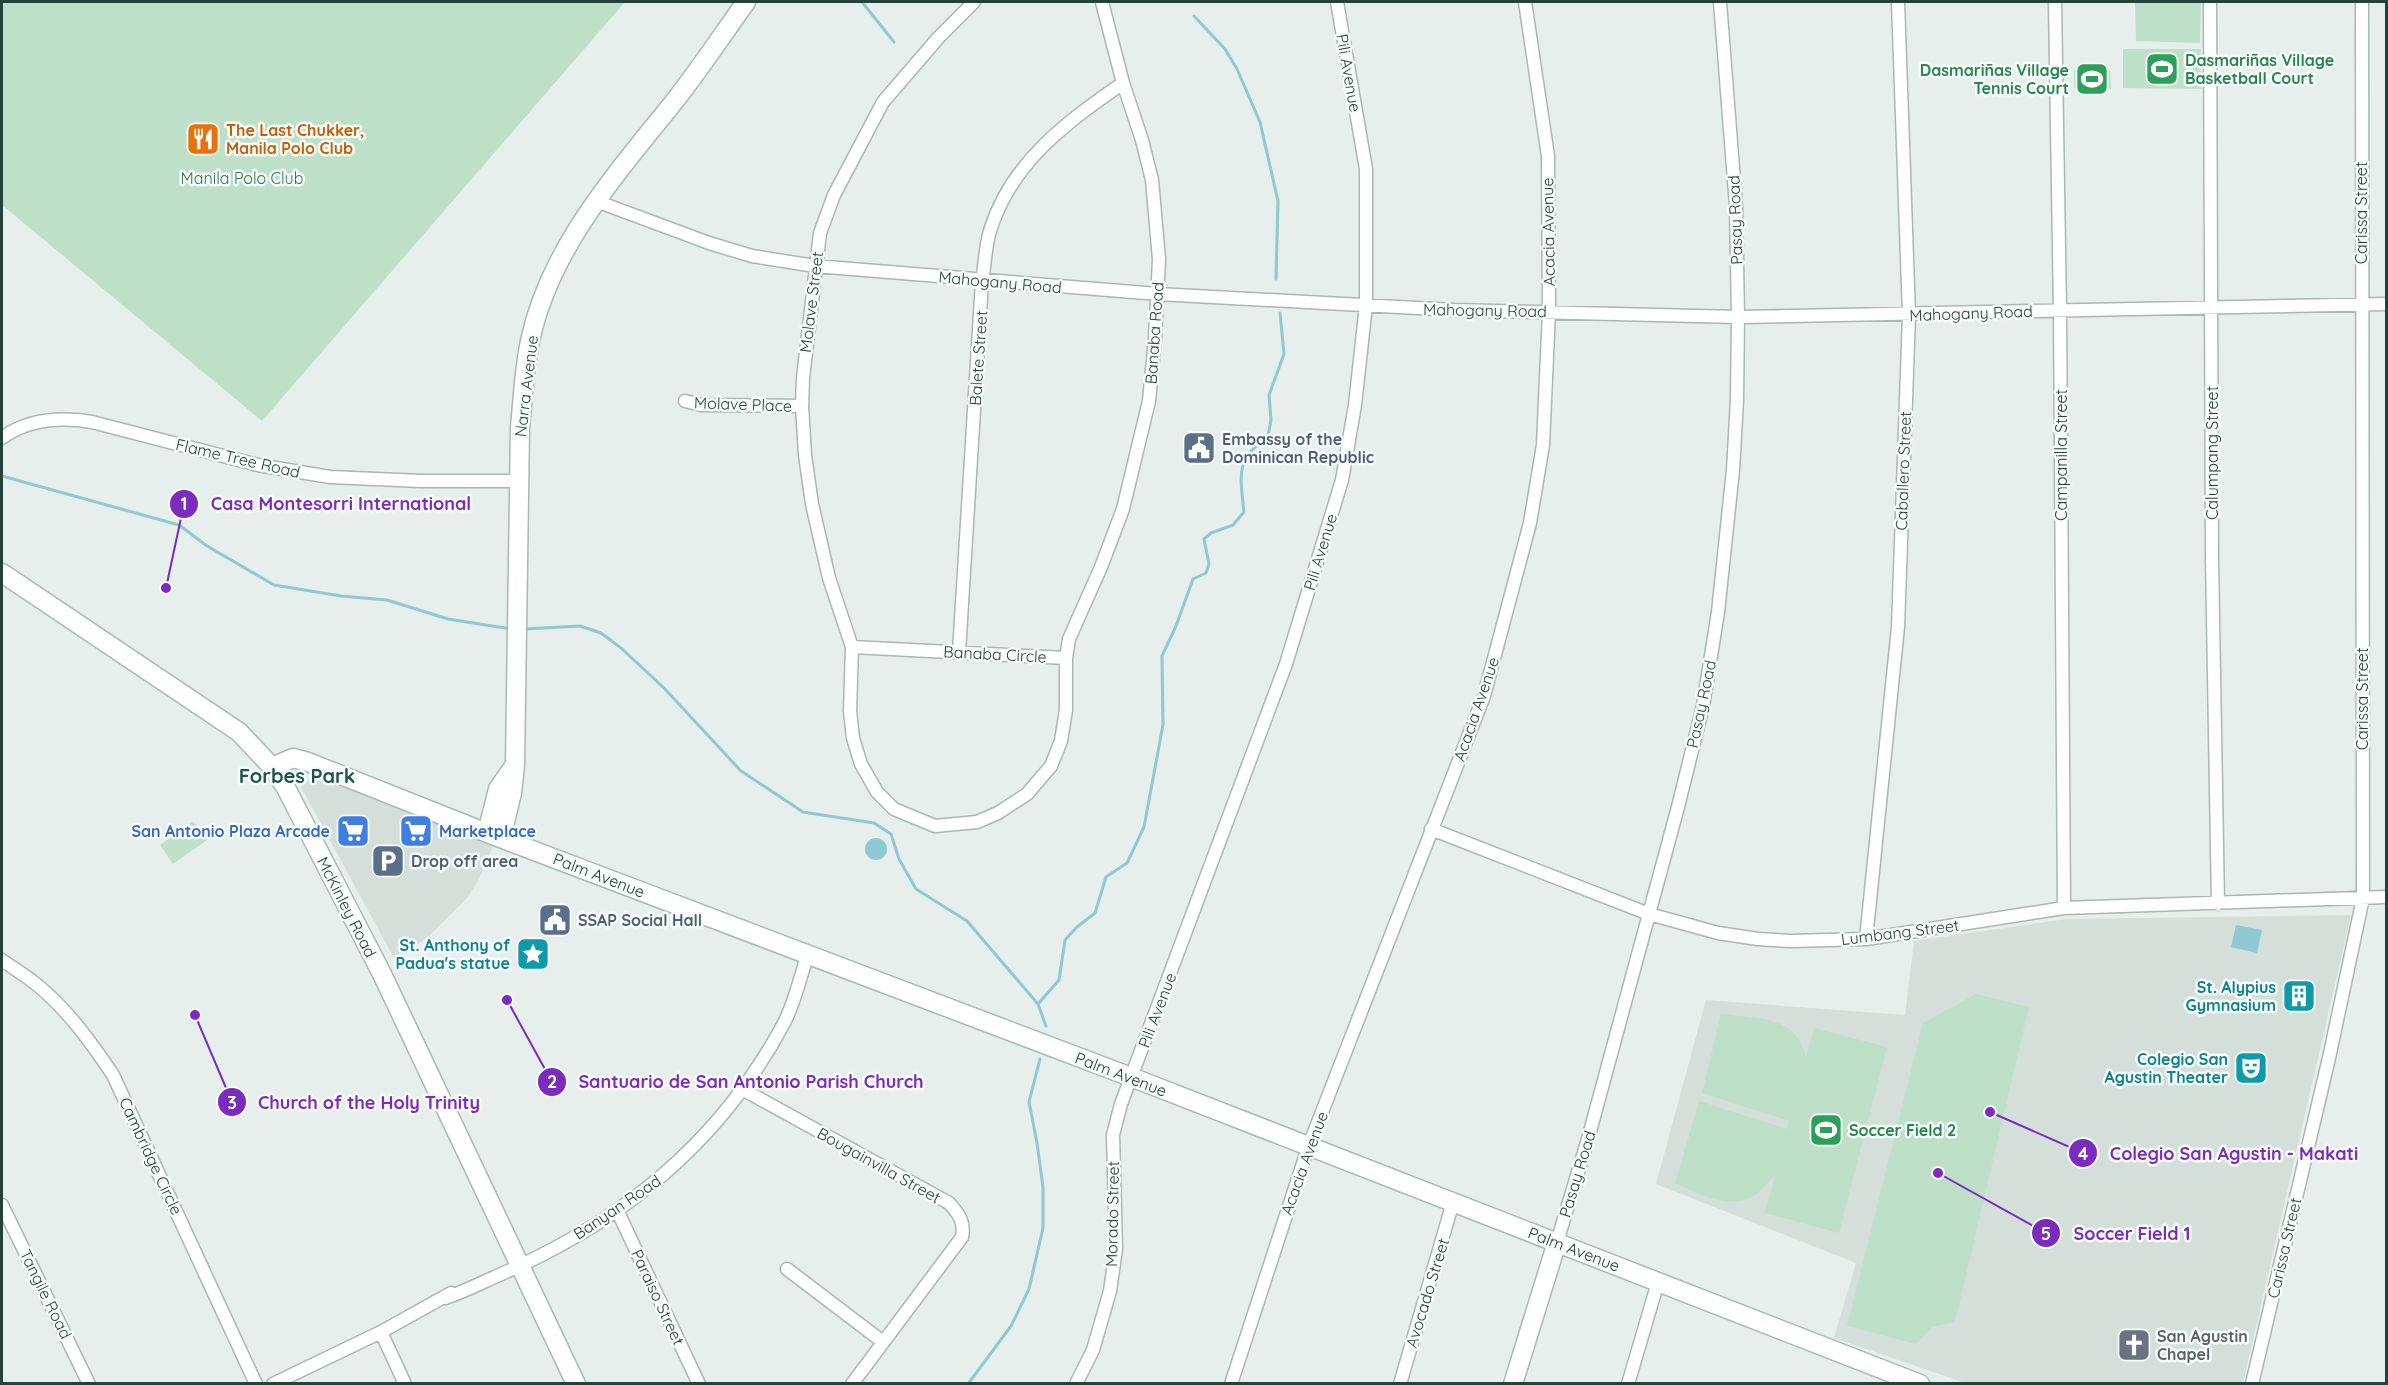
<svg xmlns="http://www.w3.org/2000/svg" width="2388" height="1385" font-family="Quicksand,sans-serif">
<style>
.built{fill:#d4dfda}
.green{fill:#bfe0c8}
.water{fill:#8ec9d4}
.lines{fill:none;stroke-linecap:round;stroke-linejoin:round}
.stream{stroke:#8ec9d4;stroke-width:3}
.street-casing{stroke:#a8b8b2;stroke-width:15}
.secondary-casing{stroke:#a4bbb3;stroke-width:21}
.street{stroke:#fff;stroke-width:12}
.secondary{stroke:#fff;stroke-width:18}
.labels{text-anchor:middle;stroke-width:5;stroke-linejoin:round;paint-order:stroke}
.leisure-label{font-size:16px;font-weight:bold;fill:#27864d;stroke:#f7fbf9;text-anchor:start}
.street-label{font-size:16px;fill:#24423a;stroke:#f7fbf9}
.food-label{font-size:16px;font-weight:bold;fill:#c56008;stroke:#f7fbf9;text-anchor:start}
.park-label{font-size:16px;fill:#2d7a4b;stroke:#f7fbf9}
.service-label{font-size:16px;font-weight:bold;fill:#4e5e75;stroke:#f7fbf9;text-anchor:start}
.shop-label{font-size:16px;font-weight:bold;fill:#366cbe;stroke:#f7fbf9;text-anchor:end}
.culture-label{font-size:16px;font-weight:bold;fill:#0d838f;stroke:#f7fbf9;text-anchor:end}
.worship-label{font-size:16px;font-weight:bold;fill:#5b616d;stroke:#f7fbf9;text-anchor:start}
.quarter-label{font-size:20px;font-weight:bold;fill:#1f5548;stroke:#f7fbf9}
.leader{fill:none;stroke:#7b2cbf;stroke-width:2}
.callout-dot{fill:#7b2cbf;stroke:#f7fbf9;stroke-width:2}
.mark-label{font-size:18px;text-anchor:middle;font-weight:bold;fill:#fff}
.callout-label{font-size:18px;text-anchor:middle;font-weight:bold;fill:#7b2cbf;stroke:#f7fbf9;stroke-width:5;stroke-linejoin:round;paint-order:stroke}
</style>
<rect width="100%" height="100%" fill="#e6efeb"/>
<path class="built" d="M315 775 493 846 478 881 467 898 428 937 395 960 301 787Z
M2351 915 2243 1383H1965L1834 1338 1856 1263 1656 1184 1706 1000 1905 1015 1914 941 2066 919Z"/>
<path class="green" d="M2 2H625L262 421 2 205Z
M2135 2H2201L2200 43 2136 41Z
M2123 49H2201V89L2123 88Z
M2074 70H2110L2111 89 2074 88Z
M193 821 207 840 173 864 160 845Z
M1976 994 2029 1007 1955 1322 1932 1327 1916 1344 1847 1326 1923 1023Z
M1721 1014C1757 1019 1797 1015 1806 1057L1814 1028 1887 1047 1839 1233 1765 1213 1775 1175C1769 1181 1763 1190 1755 1195 1728 1211 1702 1194 1675 1184L1699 1101 1787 1129 1789 1121 1702 1093Z"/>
<path class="water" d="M865 849a11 11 0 1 1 22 0a11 11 0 1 1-22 0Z
M2236 925 2262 930 2257 953 2231 947Z"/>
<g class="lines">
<path class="stream" d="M862 2 894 42
M1194 16 1225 49 1237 69 1260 122 1278 201 1276 279
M2 476 179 525 207 546 274 585 341 596 387 600 448 619 511 629
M525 629 580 626 601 633 621 648 664 688 741 771 803 812 874 823 891 834 899 859 916 889 967 921 1038 1004 1046 1026
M1038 1004 1059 980 1065 940 1077 927 1095 913 1106 877 1127 863 1144 827 1163 725 1162 656 1176 626 1193 579 1206 573 1209 564 1204 539 1211 533 1233 525 1244 512C1240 474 1235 460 1268 436L1271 420 1269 395 1284 354 1280 313
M968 1384 1011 1326 1029 1289 1043 1228V1187L1037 1143 1029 1102 1040 1059"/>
<g class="street-casing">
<path id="street" d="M974 2 939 37 883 102 834 195 820 233 803 378 802 406 805 455 812 504 829 578 852 647 850 711 853 738 861 764 877 792 894 809 935 826 977 822 998 813 1027 794 1051 766 1061 741 1066 710V658L1069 639 1101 567 1123 509 1149 401 1155 339 1159 259 1152 180 1142 140 1123 83 1102 2
M2055 2 2060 310 2064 908
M2210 2 2212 559 2218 904
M596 201 709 243 752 256 815 266 1158 294 1454 310 1738 317 2386 304
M685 401 701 405 802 406
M2 438C28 419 61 417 92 422L258 465 330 477 421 481H518
M852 647 1066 658
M959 652 982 281C985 265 985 247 990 231 1011 162 1067 122 1123 83
M1431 829 1649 914 1718 933 1758 939 1790 941 1866 939 2064 908 2386 897
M1866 939 1898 627 1909 315 1898 2
M2 960C13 968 25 975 36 984 67 1009 91 1042 113 1075L256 1384
M742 1089 949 1203C959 1214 965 1222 962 1237L852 1384
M2 1205 89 1384
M617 1210 699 1384
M1557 1242 1588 1139 1678 807 1703 706 1718 612 1733 470 1737 400 1738 317 1736 206 1720 2
M787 1269 883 1342
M445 1298C464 1292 481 1283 499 1275 622 1222 720 1143 784 1023 795 1002 800 977 808 954
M381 1332 405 1384
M273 1384 381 1332 451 1293
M1076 1384 1093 1350 1110 1291 1116 1249 1113 1135 1121 1104 1286 664 1342 480 1355 405 1366 305V169L1337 2
M1231 1384 1308 1148 1484 696 1530 523 1543 445 1549 311 1548 156 1525 2
M1400 1384 1453 1202
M1628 1384 1658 1282
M2252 1384 2329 1058 2363 898 2362 2"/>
</g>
<g class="secondary-casing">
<path id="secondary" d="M2 573 239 732 272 767 286 788 382 974 576 1384
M272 767 293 758 308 762 487 833 1131 1077 1920 1384
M487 833 498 789 514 766
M501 838 512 793 515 765 520 427C523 398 524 369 530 341 550 246 619 171 677 98 701 67 723 34 746 2
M1513 1384 1557 1242"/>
</g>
<use href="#street" class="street"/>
<use href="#secondary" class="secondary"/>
</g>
<defs>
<g id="stadium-square" transform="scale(1.725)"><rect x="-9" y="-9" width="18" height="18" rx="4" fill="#2e9e5b" stroke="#f7fbf9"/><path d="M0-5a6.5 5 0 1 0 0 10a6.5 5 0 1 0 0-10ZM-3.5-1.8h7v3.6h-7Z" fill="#fff"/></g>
<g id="restaurant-square" transform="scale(1.725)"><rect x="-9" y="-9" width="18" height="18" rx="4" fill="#e8710a" stroke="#f7fbf9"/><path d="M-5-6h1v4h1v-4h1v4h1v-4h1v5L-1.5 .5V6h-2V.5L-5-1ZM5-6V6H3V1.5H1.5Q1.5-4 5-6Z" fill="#fff"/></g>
<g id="civic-square" transform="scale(1.725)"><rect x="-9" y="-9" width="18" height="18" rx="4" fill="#5c6f8a" stroke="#f7fbf9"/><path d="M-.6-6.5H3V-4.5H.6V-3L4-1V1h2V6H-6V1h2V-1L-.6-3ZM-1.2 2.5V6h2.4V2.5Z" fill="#fff"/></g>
<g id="supermarket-square" transform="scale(1.725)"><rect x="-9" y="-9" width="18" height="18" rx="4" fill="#3f7fe0" stroke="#f7fbf9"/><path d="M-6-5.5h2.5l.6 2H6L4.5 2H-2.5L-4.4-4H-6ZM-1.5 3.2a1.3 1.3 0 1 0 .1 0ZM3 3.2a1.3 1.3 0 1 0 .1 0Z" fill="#fff"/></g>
<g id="parking-square" transform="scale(1.725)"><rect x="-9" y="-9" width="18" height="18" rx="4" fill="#5c6f8a" stroke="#f7fbf9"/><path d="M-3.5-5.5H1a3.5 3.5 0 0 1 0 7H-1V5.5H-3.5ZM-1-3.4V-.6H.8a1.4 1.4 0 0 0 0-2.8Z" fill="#fff"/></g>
<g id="sight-square" transform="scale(1.725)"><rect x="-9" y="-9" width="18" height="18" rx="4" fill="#0f9aa8" stroke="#f7fbf9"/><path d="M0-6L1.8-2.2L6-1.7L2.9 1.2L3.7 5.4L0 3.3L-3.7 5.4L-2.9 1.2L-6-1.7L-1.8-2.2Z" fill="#fff"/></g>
<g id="building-square" transform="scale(1.725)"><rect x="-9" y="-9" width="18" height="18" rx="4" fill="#0f9aa8" stroke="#f7fbf9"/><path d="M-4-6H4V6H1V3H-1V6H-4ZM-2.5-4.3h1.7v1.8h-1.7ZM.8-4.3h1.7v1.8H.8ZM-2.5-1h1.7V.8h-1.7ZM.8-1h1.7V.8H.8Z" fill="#fff"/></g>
<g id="theatre-square" transform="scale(1.725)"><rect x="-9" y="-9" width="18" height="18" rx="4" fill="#0f9aa8" stroke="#f7fbf9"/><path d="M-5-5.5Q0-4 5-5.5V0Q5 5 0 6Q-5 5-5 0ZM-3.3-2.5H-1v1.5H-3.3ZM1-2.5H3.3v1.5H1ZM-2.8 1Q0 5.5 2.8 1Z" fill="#fff"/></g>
<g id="church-square" transform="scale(1.725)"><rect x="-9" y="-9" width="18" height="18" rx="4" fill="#6b7280" stroke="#f7fbf9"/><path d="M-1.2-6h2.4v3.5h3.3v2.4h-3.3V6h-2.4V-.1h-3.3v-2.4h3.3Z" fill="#fff"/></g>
</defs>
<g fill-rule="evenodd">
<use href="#stadium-square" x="2162" y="69"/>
<use href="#stadium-square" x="2092" y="79"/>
<use href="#restaurant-square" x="203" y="139"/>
<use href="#civic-square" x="1199" y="448"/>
<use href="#supermarket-square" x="353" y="831"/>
<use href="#supermarket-square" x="416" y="831"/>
<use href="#parking-square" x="388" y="861"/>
<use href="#civic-square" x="555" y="920"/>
<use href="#sight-square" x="533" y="954"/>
<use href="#building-square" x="2299" y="996"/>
<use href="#theatre-square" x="2251" y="1068"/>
<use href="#stadium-square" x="1826" y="1130"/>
<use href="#church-square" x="2134" y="1345"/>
</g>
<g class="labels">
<g class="leisure-label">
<text x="2185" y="66">Dasmariñas Village<tspan x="2185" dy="18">Basketball Court</tspan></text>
<text x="2069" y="76" text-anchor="end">Dasmariñas Village<tspan x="2069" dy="18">Tennis Court</tspan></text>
<text x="1849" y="1136">Soccer Field 2</text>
</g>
<g class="street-label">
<text transform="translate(1349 73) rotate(80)" y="6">Pili Avenue</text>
<text transform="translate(2361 213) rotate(-90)" y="6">Carissa Street</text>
<text transform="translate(1735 220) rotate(-92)" y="6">Pasay Road</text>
<text transform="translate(1548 232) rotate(-91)" y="6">Acacia Avenue</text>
<text transform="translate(1000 282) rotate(5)" y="6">Mahogany Road</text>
<text transform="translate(811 302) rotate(-83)" y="6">Molave Street</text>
<text transform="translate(1485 310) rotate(1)" y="6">Mahogany Road</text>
<text transform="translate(1971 313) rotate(-2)" y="6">Mahogany Road</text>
<text transform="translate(1154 333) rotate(-86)" y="6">Banaba Road</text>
<text transform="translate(978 358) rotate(-86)" y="6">Balete Street</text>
<text transform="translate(526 386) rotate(-83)" y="6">Narra Avenue</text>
<text transform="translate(743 404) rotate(2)" y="6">Molave Place</text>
<text transform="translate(2212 453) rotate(-90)" y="6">Calumpang Street</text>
<text transform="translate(2061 455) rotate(-90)" y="6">Campanilla Street</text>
<text transform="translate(238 458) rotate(13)" y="6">Flame Tree Road</text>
<text transform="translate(1903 471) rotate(-88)" y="6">Caballero Street</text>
<text transform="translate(1320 552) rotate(-73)" y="6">Pili Avenue</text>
<text transform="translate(995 654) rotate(3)" y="6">Banaba Circle</text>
<text transform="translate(2362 699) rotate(-90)" y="6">Carissa Street</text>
<text transform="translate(1701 704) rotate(-78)" y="6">Pasay Road</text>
<text transform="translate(1476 709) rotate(-71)" y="6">Acacia Avenue</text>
<text transform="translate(599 875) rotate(21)" y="6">Palm Avenue</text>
<text transform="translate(347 907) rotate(63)" y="6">McKinley Road</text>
<text transform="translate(1900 932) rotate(-7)" y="6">Lumbang Street</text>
<text transform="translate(1157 1010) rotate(-69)" y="6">Pili Avenue</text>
<text transform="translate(1121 1074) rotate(21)" y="6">Palm Avenue</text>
<text transform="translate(151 1156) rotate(65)" y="6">Cambridge Circle</text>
<text transform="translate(1304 1163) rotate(-70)" y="6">Acacia Avenue</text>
<text transform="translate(879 1165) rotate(29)" y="6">Bougainvilla Street</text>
<text transform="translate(1577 1174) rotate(-73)" y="6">Pasay Road</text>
<text transform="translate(617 1207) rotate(-34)" y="6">Banyan Road</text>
<text transform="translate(1112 1214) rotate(-89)" y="6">Morado Street</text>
<text transform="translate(2284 1248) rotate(-77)" y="6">Carissa Street</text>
<text transform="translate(1574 1249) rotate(21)" y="6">Palm Avenue</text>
<text transform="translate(1427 1293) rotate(-73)" y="6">Avocado Street</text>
<text transform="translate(46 1294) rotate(64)" y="6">Tangile Road</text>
<text transform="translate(658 1297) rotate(65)" y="6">Paraiso Street</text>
</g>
<g class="food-label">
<text x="226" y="136">The Last Chukker,<tspan x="226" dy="18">Manila Polo Club</tspan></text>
</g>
<g class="park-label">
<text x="242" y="184">Manila Polo Club</text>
</g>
<g class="service-label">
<text x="1222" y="445">Embassy of the<tspan x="1222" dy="18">Dominican Republic</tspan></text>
<text x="411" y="867">Drop off area</text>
<text x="578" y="926">SSAP Social Hall</text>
</g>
<g class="shop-label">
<text x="330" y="837">San Antonio Plaza Arcade</text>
<text x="439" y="837" text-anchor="start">Marketplace</text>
</g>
<g class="culture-label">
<text x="510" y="951">St. Anthony of<tspan x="510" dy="18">Padua's statue</tspan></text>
<text x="2276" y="993">St. Alypius<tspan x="2276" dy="18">Gymnasium</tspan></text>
<text x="2228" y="1065">Colegio San<tspan x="2228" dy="18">Agustin Theater</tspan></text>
</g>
<g class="worship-label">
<text x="2157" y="1342">San Agustin<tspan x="2157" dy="18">Chapel</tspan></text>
</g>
<g class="quarter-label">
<text x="297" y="783">Forbes Park</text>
</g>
</g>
<path class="leader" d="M166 588L184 504M507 1000L552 1082M195 1015L232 1102M1990 1112L2083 1153M1938 1173L2046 1233"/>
<g class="callout-dot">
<circle cx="166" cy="588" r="6"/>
<circle cx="507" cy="1000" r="6"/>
<circle cx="195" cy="1015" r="6"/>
<circle cx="1990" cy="1112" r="6"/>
<circle cx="1938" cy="1173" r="6"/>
<circle cx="184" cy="504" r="15"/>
<circle cx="552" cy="1082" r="15"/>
<circle cx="232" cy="1102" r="15"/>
<circle cx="2083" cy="1153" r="15"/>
<circle cx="2046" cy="1233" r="15"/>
</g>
<g class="mark-label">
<text x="184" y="510">1</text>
<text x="552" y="1088">2</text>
<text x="232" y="1109">3</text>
<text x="2083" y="1160">4</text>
<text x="2046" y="1240">5</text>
</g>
<g class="callout-label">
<text x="341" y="510">Casa Montesorri International</text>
<text x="751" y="1088">Santuario de San Antonio Parish Church</text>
<text x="369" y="1109">Church of the Holy Trinity</text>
<text x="2234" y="1160">Colegio San Agustin - Makati</text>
<text x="2132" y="1240">Soccer Field 1</text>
</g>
<rect width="2388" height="1385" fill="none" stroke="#24423a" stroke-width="6"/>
</svg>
